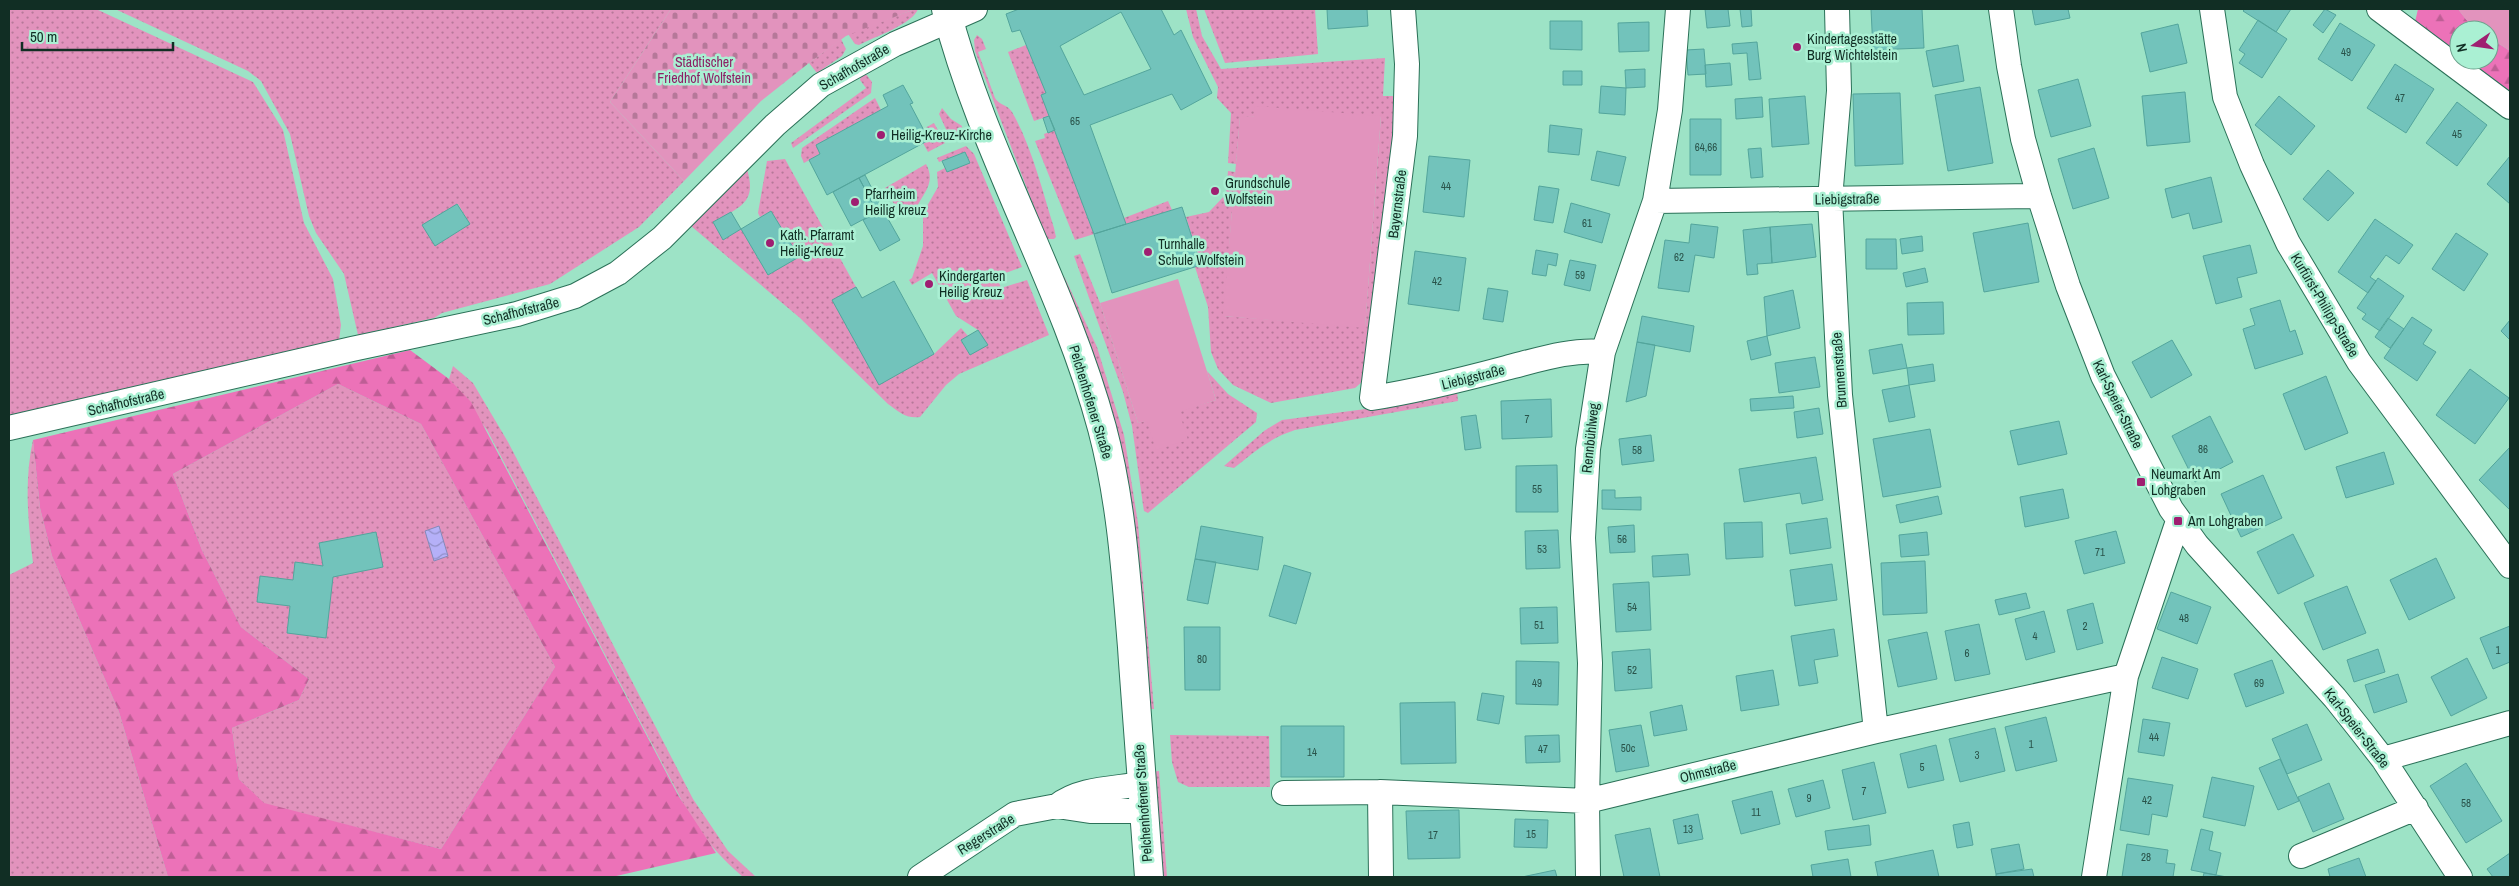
<svg xmlns="http://www.w3.org/2000/svg" width="2519" height="886" font-family="'Archivo Narrow',sans-serif">
<style>
.grass{fill:url(#grass-dots);fill-rule:evenodd}
.forest{fill:url(#forest-firs);fill-rule:evenodd}
.cemetery{fill:url(#cemetery-stones)}
.park{fill:#e293bd}
.water{fill:url(#water-waves);stroke:#8489b8}
.building{fill:#72c3bb;stroke:#53a59c;fill-rule:evenodd}
.lines{fill:none;stroke-linecap:round;stroke-linejoin:round}
.minor-casing{stroke:#2b7158;stroke-width:26}
.secondary-casing{stroke:#2b7158;stroke-width:30}
.minor{stroke:#fff;stroke-width:24}
.secondary{stroke:#fff;stroke-width:28}
.poi-dot{fill:#9f1f71;stroke:#aaf0d3;stroke-width:2}
.labels{text-anchor:middle;stroke-width:5;stroke-linejoin:round;paint-order:stroke}
.number-label{font-size:11px;fill:#29534a}
.poi-label{font-size:14px;fill:#112e24;stroke:#aaf0d3;text-anchor:start}
.park-label{font-size:14px;fill:#8d2065;stroke:#aaf0d3}
.street-label{font-size:14px;fill:#112e24;stroke:#aaf0d3}
</style>
<defs>
<pattern id="grass-dots" width="8" height="8" patternUnits="userSpaceOnUse" patternTransform="scale(1.25)"><rect width="8" height="8" fill="#e293bd"/><path d="M2 2h.1M6 6h.1" fill="none" stroke="#b67899" stroke-width="1.8" stroke-linecap="round"/></pattern>
<pattern id="forest-firs" width="22" height="20" patternUnits="userSpaceOnUse" patternTransform="scale(1.25)"><rect width="22" height="20" fill="#ec72b8"/><path d="M5 1l3.5 6h-7zM16 11l3.5 6h-7z" fill="#be5e95"/></pattern>
<pattern id="cemetery-stones" width="16" height="16" patternUnits="userSpaceOnUse" patternTransform="scale(1.25)"><rect width="16" height="16" fill="#e293bd"/><path d="M2 7V4a2 2 0 0 1 4 0v3zM10 15v-3a2 2 0 0 1 4 0v3z" fill="#b67899"/></pattern>
<pattern id="water-waves" width="16" height="10" patternUnits="userSpaceOnUse" patternTransform="scale(1.25)"><rect width="16" height="10" fill="#b5b0f8"/><path d="M0 5q4-4 8 0t8 0" fill="none" stroke="#9290c9"/></pattern>
</defs>
<rect width="100%" height="100%" fill="#9de3c6"/>
<path class="grass" d="M9 9H96L253 82 283 130 304 223 333 279 341 325 339 340 9 418Z
M115 9H671L610 102 684 181 639 227 550 284 442 313 434 318 358 335 344 274 316 233 309 216 290 134 261 81 248 71ZM458 204 470 224 435 245 423 225Z
M915 9H918C913 24 874 37 859 45L855 44 848 34Z
M1186 9H1196L1202 36 1221 69 1385 58 1383 96H1397L1394 142 1363 381 1355 388 1271 403 1233 385 1218 369 1211 352 1208 307 1195 267 1201 265 1186 217 1209 212 1226 194 1228 171 1235 172 1224 316 1365 327 1381 116 1240 117 1236 164 1228 163 1231 113 1217 98 1218 87 1193 37Z
M1204 9H1315L1318 54 1225 63Z
M977 35 982 39 986 49 978 52 995 98C999 105 1008 105 1012 112 1032 147 1042 190 1054 228L1056 237 1054 239H1047L1044 233 995 105 975 51 974 40Z
M841 39 846 49 842 56 817 73 809 63Z
M1026 45 1046 93 1042 96 1049 116 1034 121 1008 52Z
M865 73 872 82 871 93 793 148 791 143 866 88 860 80 861 76Z
M875 98 881 110 816 145 820 154 804 163 801 156 802 148Z
M942 108 951 119 962 126 961 135 951 140 939 114Z
M934 123 945 143 928 152 923 143 929 140 923 129Z
M1055 130 1094 234 1075 240 1035 141 1045 138 1044 134Z
M966 146 974 154 1022 267 997 276 1001 288 1027 280 1049 335 959 374 946 385 920 417C906 419 899 412 888 404L800 318 691 226 746 166C758 202 742 206 713 222L723 239 741 229 768 275 799 257 771 211 760 217 758 213 767 161 785 159 856 287 879 384 934 354 961 328 968 336 961 341 970 355 987 345 978 330 956 316 932 273 912 285 909 280 912 278 923 246V213L938 187 937 172 945 168 947 172 970 162 965 152 939 162 937 158Z
M926 164C936 182 924 193 916 208L898 211 885 188Z
M1168 201 1172 210 1126 224 1124 218Z
M1080 254 1100 303 1138 423 1216 400 1207 371 1228 394 1257 413 1256 422 1148 513 1144 511 1143 505 1132 426 1123 392 1074 256Z
M1059 270 1065 278 1097 347 1124 435 1138 523 1154 709H1146Z
M453 366 473 383 508 442 693 799 728 851 756 877H743C722 859 708 843 692 820L487 430 449 379Z
M338 384 421 424 555 667 441 849 264 804 239 779 232 728 299 700 309 679 241 627 202 550 173 474Z
M1457 392 1458 401 1295 430C1270 438 1254 452 1234 468L1224 466 1264 431 1282 420 1396 405Z
M33 440 40 508 52 556 119 712 168 877H9V575L33 563C28 522 24 481 33 440Z
M1170 735 1269 736 1270 787H1189L1178 782 1172 762Z
M1159 771 1167 877H1159L1151 772Z"/>
<path class="forest" d="M2418 9H2458L2469 23 2479 30H2459V54L2415 22Z
M2489 37 2510 51V92L2467 60H2489Z
M410 350 449 379 471 402 678 795 716 853 612 877H168L119 712 52 556 40 508 33 440ZM338 384 421 424 555 667 441 849 264 803 239 779 232 728 299 700 309 679 241 627 202 550 173 474Z"/>
<path class="cemetery" d="M671 9H915L846 36 809 63 761 101 684 181 610 102Z"/>
<path class="park" d="M2458 9H2510V51L2489 37V30C2473 30 2467 21 2458 9Z
M1255 106 1381 116 1365 328 1223 316 1240 116 1254 117Z
M1178 279 1216 400 1179 412 1188 440 1156 450 1147 421 1138 423 1100 303Z"/>
<path class="water" d="M439 526 448 556 434 561 425 531Z"/>
<path class="building" d="M1019 9H1161L1174 35 1181 30 1212 93 1181 110 1172 94 1090 125 1126 224 1094 234 1041 95 1046 93 1020 30 1012 32 1006 14ZM1121 12 1151 69 1084 95 1060 46Z
M1327 9H1367L1368 26 1328 29Z
M1705 9H1728L1730 26 1707 28Z
M1740 9H1751L1752 26 1742 27Z
M1871 9H1922L1924 48 1873 50Z
M2032 9H2068L2070 18 2035 25Z
M2245 9H2291L2276 32 2243 11Z
M2325 9 2336 15 2323 33 2313 25Z
M2258 20 2287 39 2262 78 2239 63 2245 54 2239 50Z
M1550 21H1582V50L1550 49Z
M1649 22V51L1619 52 1618 23Z
M2340 23 2375 45 2352 81 2318 59Z
M2178 24 2187 63 2150 72 2141 33Z
M1757 42 1761 79 1749 80 1747 53 1733 54 1732 44Z
M1958 45 1964 81 1933 87 1926 51Z
M1704 49 1706 74 1688 75 1686 50Z
M1730 63 1732 85 1706 87 1705 65Z
M2395 64 2434 89 2406 133 2367 108Z
M1645 69V87L1626 88 1625 70Z
M1563 71H1582V85H1563Z
M2078 79 2091 126 2051 137 2038 90Z
M903 85 913 103 910 104 929 140 827 195 809 160 820 154 816 145 888 106 883 95Z
M1601 86 1626 88 1625 115 1599 113Z
M1980 87 1993 163 1948 171 1935 95Z
M2185 92 2190 142 2147 146 2142 96Z
M1900 93 1903 164 1855 166 1853 94Z
M1805 96 1809 144 1772 147 1769 99Z
M2279 96 2315 126 2291 155 2255 125Z
M1762 97 1763 117 1736 119 1735 99Z
M2457 102 2487 125 2457 166 2426 143Z
M1049 116 1055 130 1048 133 1043 118Z
M1690 119H1721V175H1690Z
M1550 125 1582 129 1579 155 1548 152Z
M1761 148 1763 177 1751 178 1748 149Z
M2094 148 2109 198 2073 209 2058 159Z
M1597 151 1626 157 1619 186 1591 180Z
M965 152 970 163 947 172 942 161Z
M1429 156 1470 160 1464 217 1423 212Z
M2510 156V204L2487 184Z
M2328 170 2354 193 2328 221 2303 199Z
M865 175 883 210 877 212 859 178Z
M2211 177 2222 222 2193 229 2189 213 2172 218 2165 189Z
M859 178 877 212 851 226 833 192Z
M1539 186 1559 189 1553 223 1534 220Z
M1571 203 1610 214 1602 243 1564 232Z
M457 204 470 224 435 246 422 225Z
M1182 207 1201 265 1112 293 1094 234Z
M883 210 900 240 880 251 863 220Z
M771 211 799 257 768 275 741 229Z
M731 212 741 229 723 240 713 222Z
M2375 219 2413 245 2399 264 2386 255 2370 277 2376 281 2368 293 2338 272Z
M2028 223 2039 282 1984 292 1973 233Z
M1691 224 1718 227 1714 258 1695 255 1689 292 1658 288 1665 240 1689 243Z
M1812 224 1816 257 1772 263 1770 227Z
M1770 227 1772 263 1757 264 1758 274 1747 275 1743 230Z
M2456 233 2488 254 2464 291 2432 269Z
M1922 236 1923 251 1902 254 1900 239Z
M1866 239H1896L1897 269H1866Z
M2250 245 2257 273 2237 278 2242 297 2216 304 2203 256Z
M1536 250 1558 254 1556 266 1548 264 1546 276 1532 274Z
M1415 251 1466 258 1459 311 1408 304Z
M1570 260 1596 265 1590 291 1564 285Z
M1925 268 1928 282 1906 287 1903 273Z
M2378 278 2404 296 2380 331 2362 319 2366 314 2357 308Z
M894 281 934 354 879 385 832 300 856 287 862 298Z
M1488 288 1508 291 1503 322 1483 319Z
M1793 290 1800 328 1767 336 1764 297Z
M2280 300 2290 332 2295 330 2303 354 2255 369 2243 329 2255 325 2250 309Z
M1943 302 1944 334 1908 335 1907 303Z
M1642 316 1694 326 1690 352 1637 342Z
M2412 317 2432 330 2423 344 2436 352 2417 381 2384 358Z
M2388 318 2404 329 2390 348 2375 337Z
M2510 320V340L2501 331Z
M978 330 988 345 970 355 961 340Z
M1767 336 1771 355 1751 360 1747 341Z
M2172 340 2192 375 2151 398 2132 362Z
M1637 342 1655 345 1646 396 1626 402Z
M1902 344 1907 368 1873 374 1869 350Z
M1815 357 1820 387 1779 393 1775 363Z
M1933 364 1935 381 1909 385 1907 368Z
M2470 369 2509 398 2475 444 2436 415Z
M2326 376 2348 433 2305 450 2283 394Z
M1909 385 1915 417 1889 422 1882 390Z
M1793 396 1794 408 1751 411 1750 399Z
M1551 399 1552 437 1502 439 1501 401Z
M1819 408 1823 434 1797 438 1794 412Z
M1476 415 1481 448 1465 450 1461 417Z
M2210 416 2233 462 2195 482 2172 436Z
M2059 421 2067 454 2018 465 2010 431Z
M1930 429 1941 487 1883 497 1873 439Z
M1651 435 1654 461 1622 465 1619 439Z
M2510 447V510L2479 480Z
M2384 452 2394 484 2346 498 2336 467Z
M1816 457 1823 500 1802 504 1800 493 1744 502 1739 469Z
M1557 465 1558 512H1516V466Z
M2263 475 2282 518 2241 537 2221 494Z
M2063 489 2069 518 2025 527 2020 497Z
M1602 490H1615V498L1641 497V510L1602 509Z
M1938 496 1942 514 1900 523 1896 505Z
M1827 518 1831 548 1790 554 1786 524Z
M1762 522 1763 557 1726 559 1724 523Z
M1634 525 1635 552 1610 553 1608 527Z
M1201 526 1263 537 1258 570 1195 559Z
M1558 530 1560 568 1526 569 1525 531Z
M2116 531 2125 563 2084 574 2075 541Z
M376 532 383 567 333 577 326 638 287 633 290 606 257 602 260 576 293 580 295 562 323 566 319 543Z
M1927 532 1929 555 1901 557 1899 535Z
M2293 534 2314 576 2278 594 2257 552Z
M1688 554 1690 575 1653 577 1652 556Z
M2436 558 2455 598 2409 620 2390 580Z
M1195 559 1216 562 1208 604 1187 600Z
M1925 561 1927 613 1883 615 1881 563Z
M1832 564 1837 600 1795 606 1790 570Z
M1284 565 1311 573 1296 624 1269 616Z
M1649 582 1651 630 1616 632 1613 584Z
M2347 586 2366 633 2323 650 2304 603Z
M2171 592 2211 607 2197 644 2157 629Z
M2026 593 2030 608 1999 615 1995 600Z
M2093 603 2103 643 2077 650 2067 610Z
M1557 607 1558 643 1521 644 1520 608Z
M2044 611 2055 652 2026 660 2015 619Z
M1979 624 1990 674 1955 681 1945 631Z
M2510 626V662L2493 669 2480 638Z
M1184 627H1220V690H1185Z
M1834 629 1838 656 1814 660 1818 683 1799 686 1791 636Z
M1927 632 1937 679 1898 687 1888 640Z
M1650 649 1652 688 1615 691 1612 652Z
M2378 649 2385 672 2354 682 2347 660Z
M2162 657 2198 669 2188 699 2152 688Z
M2467 658 2487 698 2451 716 2431 677Z
M2272 660 2284 693 2246 707 2234 674Z
M1516 661 1559 662 1558 705 1516 704Z
M1773 670 1779 705 1741 711 1736 676Z
M2398 674 2407 702 2374 713 2365 685Z
M1482 693 1504 696 1499 724 1477 720Z
M1455 702 1456 763 1401 764 1400 703Z
M1682 705 1687 730 1654 736 1650 712Z
M2046 717 2057 761 2016 771 2005 727Z
M2143 719 2170 723 2164 756 2138 752Z
M2307 724 2322 760 2287 774 2272 739Z
M1641 725 1649 766 1616 772 1609 730Z
M1281 726H1344V777H1281Z
M1995 728 2005 771 1960 782 1949 739Z
M1559 735 1560 762 1526 763 1525 736Z
M1936 745 1944 780 1908 788 1900 754Z
M2280 759 2299 801 2278 810 2259 768Z
M1874 762 1886 813 1853 820 1842 770Z
M2466 763 2502 821 2466 843 2430 786Z
M2212 777 2254 786 2245 826 2203 817Z
M2128 778 2173 785 2167 817 2152 814 2149 835 2120 830Z
M1823 780 1830 808 1796 817 1788 789Z
M2329 783 2344 819 2313 832 2298 797Z
M1772 791 1780 824 1741 834 1732 801Z
M1459 810 1460 858 1408 859 1406 811Z
M1698 814 1703 839 1678 844 1673 820Z
M1515 819 1548 820 1547 848 1514 847Z
M1969 822 1973 845 1957 848 1953 825Z
M1869 825 1871 845 1828 850 1825 831Z
M1650 828 1660 877H1624L1615 835Z
M2201 829 2213 832 2209 850 2221 853 2216 875 2191 870Z
M2019 844 2024 869 1996 874 1991 849Z
M2127 844 2168 850 2166 863 2175 864 2173 877H2122Z
M1933 850 1939 877H1878L1875 862Z
M2510 853V877H2493L2487 869Z
M2359 858 2366 877H2330L2328 869Z
M1848 859 1851 877H1813L1811 865Z
M2032 869 2034 877H1996V874Z
M1555 870 1557 877H1522Z
M2204 873 2216 875 2227 877H2203Z"/>
<g class="lines">
<g class="minor-casing">
<path id="minor" d="M1403 9 1407 64 1405 136 1372 398C1417 391 1461 380 1506 368 1538 360 1570 349 1603 352
M1837 9 1839 91 1830 199 1840 395 1876 731
M2001 9 2009 66 2023 139 2039 196 2068 286 2103 376 2171 509 2197 545 2335 698 2362 732 2383 759 2460 877
M2212 9 2225 97 2252 165 2288 243 2359 362 2510 566
M2379 9 2510 107
M1655 201 2039 196
M9 428 352 349 517 314 575 296 618 273 662 238 775 125 821 85 895 44 975 9
M2383 759 2510 723
M1380 792 1381 877
M1284 793 1380 792 1587 801 1876 731 2126 676
M1057 806C1080 788 1114 789 1141 784
M2301 856 2416 808
M920 877 1015 814 1057 806 1090 811H1143
M1588 877 1587 801 1590 663 1583 538 1588 449 1603 352 1655 201 1670 110 1678 9
M2094 877 2126 676 2178 521"/>
</g>
<g class="secondary-casing">
<path id="secondary" d="M946 9C983 154 1063 284 1102 428 1121 499 1126 574 1132 647 1137 724 1143 801 1149 877"/>
</g>
<use href="#minor" class="minor"/>
<use href="#secondary" class="secondary"/>
</g>
<g class="poi-dot">
<circle cx="1797" cy="47" r="5"/>
<circle cx="881" cy="135" r="5"/>
<circle cx="1215" cy="191" r="5"/>
<circle cx="855" cy="202" r="5"/>
<circle cx="770" cy="243" r="5"/>
<circle cx="1148" cy="252" r="5"/>
<circle cx="929" cy="284" r="5"/>
<rect x="2136" y="477" width="10" height="10" rx="2.5"/>
<rect x="2173" y="516" width="10" height="10" rx="2.5"/>
</g>
<g class="labels">
<g class="number-label">
<text x="2346" y="56">49</text>
<text x="2400" y="102">47</text>
<text x="1075" y="125">65</text>
<text x="2457" y="138">45</text>
<text x="1706" y="151">64,66</text>
<text x="1446" y="190">44</text>
<text x="1587" y="227">61</text>
<text x="1679" y="261">62</text>
<text x="1580" y="279">59</text>
<text x="1437" y="285">42</text>
<text x="1527" y="423">7</text>
<text x="2203" y="453">86</text>
<text x="1637" y="454">58</text>
<text x="1537" y="493">55</text>
<text x="1622" y="543">56</text>
<text x="1542" y="553">53</text>
<text x="2100" y="556">71</text>
<text x="1632" y="611">54</text>
<text x="2184" y="622">48</text>
<text x="1539" y="629">51</text>
<text x="2085" y="630">2</text>
<text x="2035" y="640">4</text>
<text x="2498" y="654">1</text>
<text x="1967" y="657">6</text>
<text x="1202" y="663">80</text>
<text x="1632" y="674">52</text>
<text x="1537" y="687">49</text>
<text x="2259" y="687">69</text>
<text x="2154" y="741">44</text>
<text x="2031" y="748">1</text>
<text x="1628" y="752">50c</text>
<text x="1543" y="753">47</text>
<text x="1312" y="756">14</text>
<text x="1977" y="759">3</text>
<text x="1922" y="771">5</text>
<text x="1864" y="795">7</text>
<text x="1809" y="802">9</text>
<text x="2147" y="804">42</text>
<text x="2466" y="807">58</text>
<text x="1756" y="816">11</text>
<text x="1688" y="833">13</text>
<text x="1531" y="838">15</text>
<text x="1433" y="839">17</text>
<text x="2146" y="861">28</text>
</g>
<g class="poi-label">
<text x="1807" y="44">Kindertagesstätte<tspan x="1807" dy="16">Burg Wichtelstein</tspan></text>
<text x="891" y="140">Heilig-Kreuz-Kirche</text>
<text x="1225" y="188">Grundschule<tspan x="1225" dy="16">Wolfstein</tspan></text>
<text x="865" y="199">Pfarrheim<tspan x="865" dy="16">Heilig kreuz</tspan></text>
<text x="780" y="240">Kath. Pfarramt<tspan x="780" dy="16">Heilig-Kreuz</tspan></text>
<text x="1158" y="249">Turnhalle<tspan x="1158" dy="16">Schule Wolfstein</tspan></text>
<text x="939" y="281">Kindergarten<tspan x="939" dy="16">Heilig Kreuz</tspan></text>
<text x="2151" y="479">Neumarkt Am<tspan x="2151" dy="16">Lohgraben</tspan></text>
<text x="2188" y="526">Am Lohgraben</text>
</g>
<g class="park-label">
<text x="704" y="67">Städtischer<tspan x="704" dy="16">Friedhof Wolfstein</tspan></text>
</g>
<g class="street-label">
<text transform="translate(854 67) rotate(-30)" y="5">Schafhofstraße</text>
<text transform="translate(1847 199) rotate(-1)" y="5">Liebigstraße</text>
<text transform="translate(1397 204) rotate(-83)" y="5">Bayernstraße</text>
<text transform="translate(2325 305) rotate(59)" y="5">Kurfürst-Philipp-Straße</text>
<text transform="translate(521 311) rotate(-14)" y="5">Schafhofstraße</text>
<text transform="translate(1839 370) rotate(-94)" y="5">Brunnenstraße</text>
<text transform="translate(1473 377) rotate(-14)" y="5">Liebigstraße</text>
<text transform="translate(126 402) rotate(-13)" y="5">Schafhofstraße</text>
<text transform="translate(1091 402) rotate(73)" y="5">Pelchenhofener Straße</text>
<text transform="translate(2118 404) rotate(64)" y="5">Karl-Speier-Straße</text>
<text transform="translate(1590 438) rotate(-84)" y="5">Rennbühlweg</text>
<text transform="translate(2357 728) rotate(52)" y="5">Karl-Speier-Straße</text>
<text transform="translate(1708 771) rotate(-14)" y="5">Ohmstraße</text>
<text transform="translate(1143 803) rotate(-94)" y="5">Pelchenhofener Straße</text>
<text transform="translate(986 834) rotate(-32)" y="5">Regerstraße</text>
</g>
</g>
<rect width="2519" height="886" fill="none" stroke="#112e24" stroke-width="20"/>
<g transform="translate(2474 45) rotate(257)"><circle r="24" fill="#aaf0d3" stroke="#6da28d"/>
<path d="M0-4L9 19L0 12L-9 19Z" fill="#9f1f71"/>
<text y="-8" font-size="14" font-weight="bold" text-anchor="middle" fill="#112e24">N</text>
</g>
<path d="M22 42v8h151v-8" fill="none" stroke="#112e24" stroke-width="2.5"/>
<text x="30" y="42" font-size="15" fill="#112e24" stroke="#aaf0d3" stroke-width="4" paint-order="stroke">50 m</text>
</svg>
